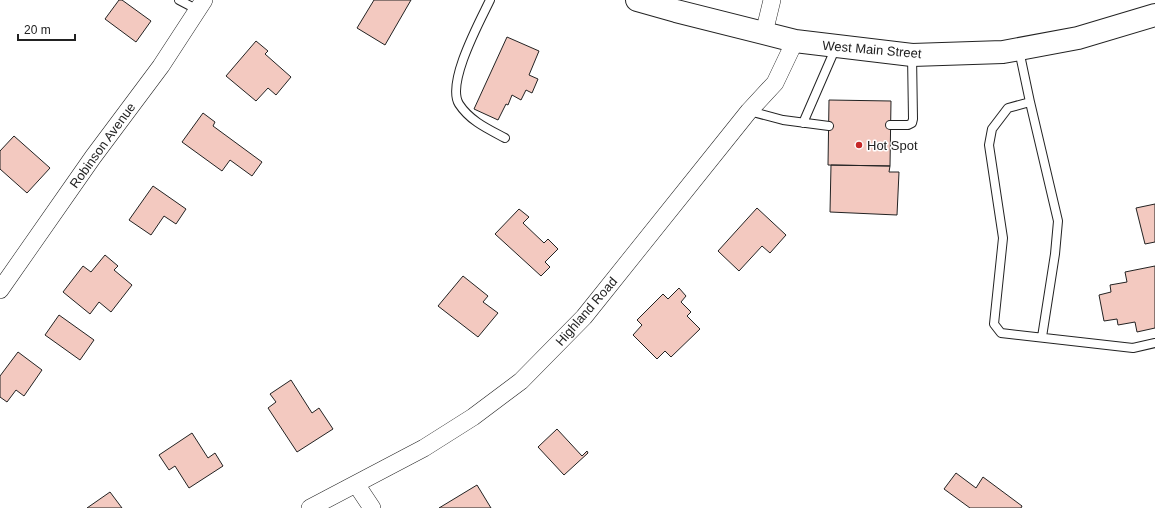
<svg xmlns="http://www.w3.org/2000/svg" width="1155" height="508" font-family="Helvetica,sans-serif">
<style>
.building{fill:#f3c9c0;stroke:#222}
.lines{fill:none;stroke-linecap:round;stroke-linejoin:round}
.lane-casing{stroke:#222;stroke-width:10}
.street-casing{stroke:#222;stroke-width:18}
.secondary-casing{stroke:#222;stroke-width:24}
.lane{stroke:#fff;stroke-width:8}
.street{stroke:#fff;stroke-width:17}
.secondary{stroke:#fff;stroke-width:22}
.poi-dot{fill:#c62828;stroke:#fff;stroke-width:1.5}
.labels{text-anchor:middle;stroke-width:3;stroke-linejoin:round;paint-order:stroke}
.street-label{font-size:13px;fill:#222;stroke:#fff}
.poi-label{font-size:13px;fill:#222;stroke:#fff;text-anchor:start}
</style>
<rect width="100%" height="100%" fill="#fff"/>
<path class="building" d="M119 0H122L151 21 136 42 105 19Z
M374 0H411L385 45 357 28Z
M507 37 539 51 529 75 538 79 532 93 526 90 521 100 512 95 508 105 506 104 498 120 474 109Z
M256 41 268 51 265 54 291 77 276 95 268 88 256 101 226 76Z
M829 100 891 101 890 166 828 165Z
M203 113 215 122 213 126 262 162 252 176 230 160 222 171 182 142Z
M14 136 50 168 27 193 0 169V151Z
M831 165 890 166 889 172H899L897 215 830 212Z
M153 186 186 209 176 224 164 216 151 235 129 220Z
M1155 204V242L1145 244 1136 208Z
M757 208 786 235 770 253 762 246 739 271 718 251Z
M519 209 529 217 523 223 544 243 548 239 558 249 545 262 550 267 541 276 495 234Z
M105 255 118 266 114 270 132 285 111 312 99 302 90 314 63 292 83 266 91 272Z
M1155 266V328L1137 332 1135 322 1118 325 1117 319 1104 321 1099 295 1111 292 1110 285 1127 282 1125 272Z
M463 276 488 296 483 302 498 313 478 337 438 306Z
M679 288 686 296 681 302 691 312 687 316 700 329 671 357 665 351 657 359 633 335 642 325 637 320 663 294 668 299Z
M59 315 94 340 80 360 45 335Z
M18 352 42 370 24 396 16 390 7 402 0 397V376Z
M291 380 312 413 319 408 333 429 297 452 268 408 276 402 270 394Z
M557 429 582 456 587 451 588 453 564 475 538 447Z
M192 433 208 458 215 453 223 466 189 488 175 466 169 470 159 455Z
M956 473 976 488 983 477 1022 506 1021 508H970L944 489Z
M477 485 491 508H439Z
M110 492 122 508H87Z"/>
<g class="lines">
<g class="lane-casing">
<path id="lane" d="M179 0 198 10
M490 0C480 21 446 83 459 104 470 121 488 129 505 138
M1019 50 1030 102 1008 108 992 129 989 145 1003 238 994 324 1001 333 1133 348 1155 343
M1030 102 1058 221 1055 254 1042 337
M749 111 783 120 829 126
M803 123 836 47
M890 125H908L912 123 913 119 912 55"/>
</g>
<g class="street-casing">
<path id="street" d="M764 33 772 0
M0 290 93 157 161 66 204 0
M356 484 372 508
M310 508 424 448 473 417 521 381 584 317 749 111 775 83 795 41"/>
</g>
<g class="secondary-casing">
<path id="secondary" d="M637 0 676 11 795 41 912 55 1003 52 1078 38 1155 15"/>
</g>
<use href="#lane" class="lane"/>
<use href="#street" class="street"/>
<use href="#secondary" class="secondary"/>
</g>
<circle class="poi-dot" cx="859" cy="145" r="4"/>
<g class="labels">
<g class="street-label">
<text transform="translate(872 49) rotate(5)" y="5">West Main Street</text>
<text transform="translate(102 145) rotate(-54)" y="5">Robinson Avenue</text>
<text transform="translate(586 311) rotate(-49)" y="5">Highland Road</text>
</g>
<g class="poi-label">
<text x="867" y="150">Hot Spot</text>
</g>
</g>
<path d="M18 34v6h57v-6" fill="none" stroke="#222222" stroke-width="2"/>
<text x="24" y="34" font-size="12" fill="#222222" stroke="#ffffff" stroke-width="3" paint-order="stroke">20 m</text>
</svg>
